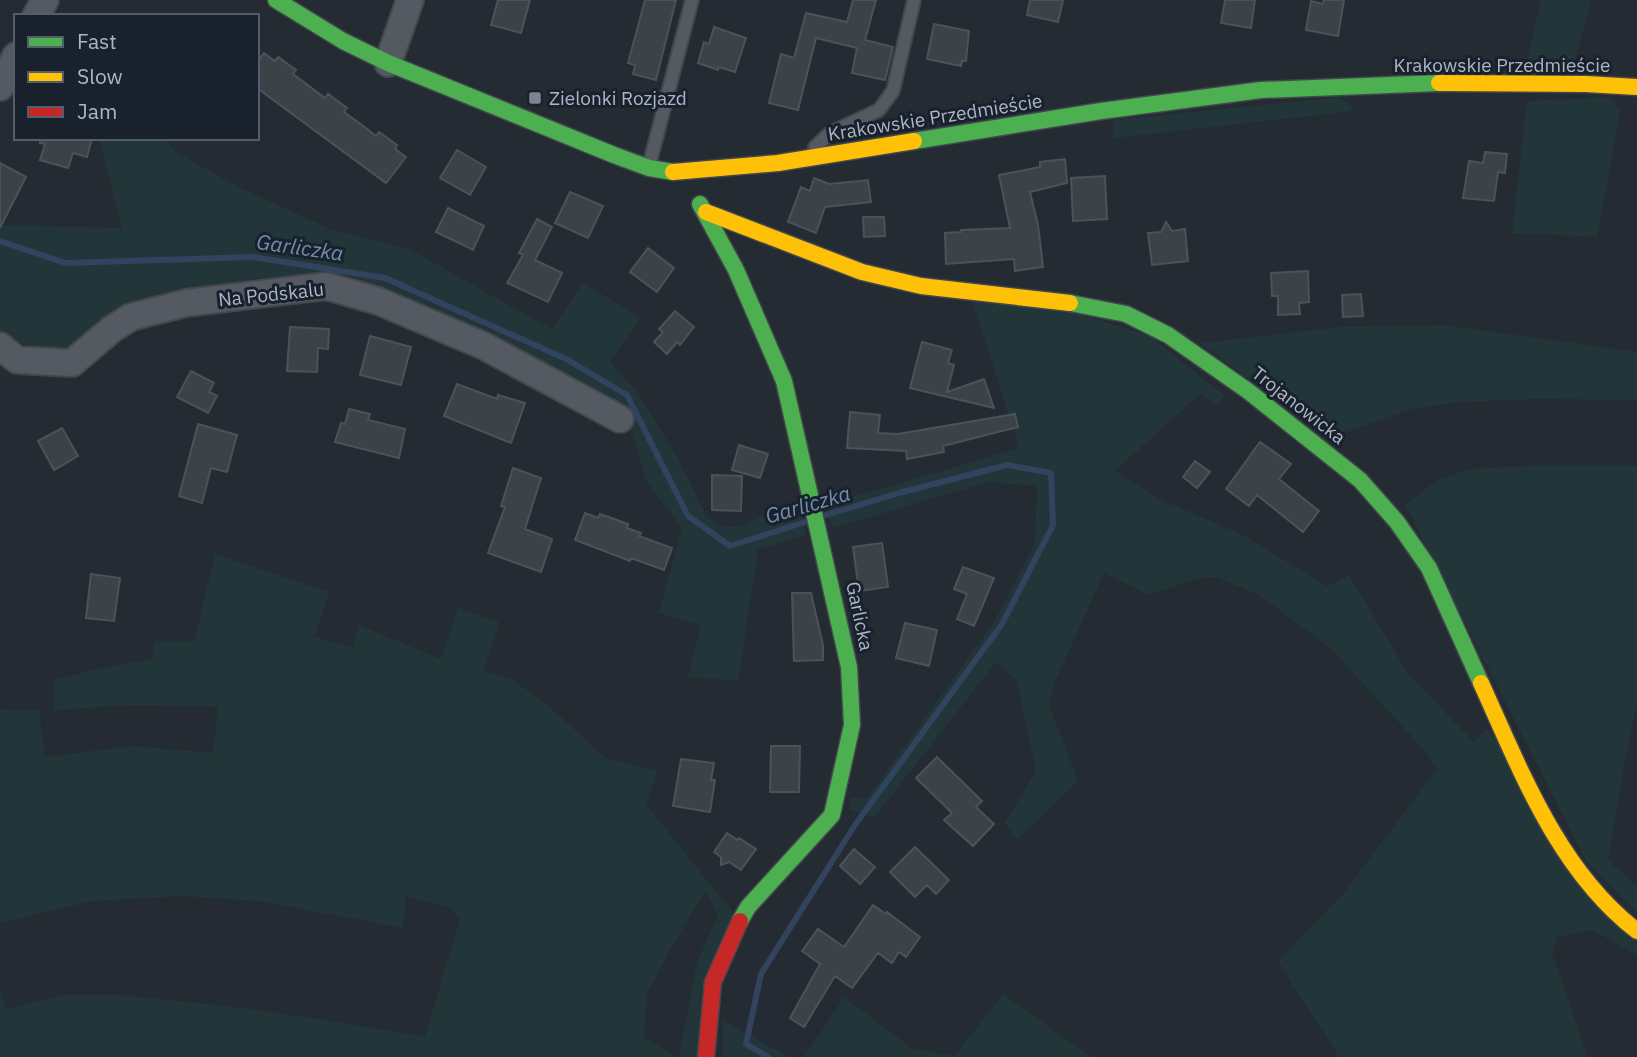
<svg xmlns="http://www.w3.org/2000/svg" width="1637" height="1057" font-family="'IBM Plex Sans',sans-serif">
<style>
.green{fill:#223538}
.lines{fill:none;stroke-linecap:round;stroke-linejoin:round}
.stream{stroke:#31435d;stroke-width:6}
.building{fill:#3d4249;stroke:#4c525a;stroke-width:2}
.lane-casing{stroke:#42474d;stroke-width:16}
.street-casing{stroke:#42474d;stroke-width:30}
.fast-casing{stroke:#42474d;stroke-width:19}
.slow-casing{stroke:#42474d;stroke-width:19}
.jam-casing{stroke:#42474d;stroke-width:19}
.lane{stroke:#545962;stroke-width:12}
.street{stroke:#545962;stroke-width:26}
.fast{stroke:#4caf50;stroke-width:16}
.slow{stroke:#ffc107;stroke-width:16}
.jam{stroke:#c62828;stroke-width:16}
.poi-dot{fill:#7d8592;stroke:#19212d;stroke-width:2.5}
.labels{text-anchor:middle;stroke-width:6;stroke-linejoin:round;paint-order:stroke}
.street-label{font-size:19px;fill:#adb6c6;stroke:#19212d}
.poi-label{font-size:19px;fill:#adb6c6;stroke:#19212d;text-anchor:start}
.water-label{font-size:21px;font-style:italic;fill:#748daf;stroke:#19212d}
</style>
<rect width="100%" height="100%" fill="#252b32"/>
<path class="green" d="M1541 0H1591L1574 65H1526Z
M1341 97 1355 111 1114 138V120Z
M1610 97 1620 113 1597 237 1512 233 1527 101Z
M99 138H164L176 152 239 187 330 229 409 249 552 329 584 283 640 318 610 362 635 389 677 456 707 517 722 526 738 527 799 500 806 536 758 549 738 681 688 677 701 625 659 613 682 528 646 481 625 409 388 291 326 279 185 295 71 347 30 348 0 331V225L122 228Z
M973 302 1073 312 1150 336 1225 396 1217 407 1201 393 1115 471 1157 498 1241 534 1327 586 1349 575 1409 675 1474 742 1487 728 1637 944V955L1592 930 1557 937 1552 954 1588 1057H1339L1278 961 1343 894 1437 769 1427 753 1329 647 1259 595 1216 577 1197 579 1149 595 1104 573 1053 686 1049 704 1078 781 1018 839 1005 823 1036 771 1017 681 996 662 875 817 849 810 851 798H867L994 622 1035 544 1037 486 988 482 834 528 822 506 1019 448Z
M1445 325 1637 352V400L1537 399 1460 402 1411 409 1329 438 1200 343 1339 327Z
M1528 466H1637V707L1632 723 1608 860 1637 887V913L1586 861 1405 504 1437 481 1468 469Z
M215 554 329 592 315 637 353 648 359 625 441 659 458 608 499 622 483 671 510 678 548 705 605 758 657 771 646 805 733 912 696 1057H679L697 962 718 915 705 891 669 952 647 994 644 1037 677 1057H0V990L5 1009 61 995H121L253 1009 425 1036 460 919 451 908 406 896 403 928 259 901 182 896 93 901 0 923V709L39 710 45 757 132 746 213 753 218 707 135 705 54 710 55 680 93 670 153 659 155 641 194 642Z
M1003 994 1091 1057H804L844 997 911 1048 954 1056Z
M722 1020 789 1057H723Z"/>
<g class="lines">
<path class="stream" d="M0 241 65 263 253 257 385 278 566 359 627 395 688 516 730 546 805 522
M768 1057 746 1044 761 974 855 825 1002 624 1053 525 1051 473 1007 465 899 493 826 515"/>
</g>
<path class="building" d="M498 0H530L521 33 491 25Z
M645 0H676L656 80 633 74 635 65 628 63Z
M853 0H876L865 40 893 47 885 80 852 73 857 48 816 38 798 110 769 103 781 54 794 58 806 13 847 22Z
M1030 0H1063L1058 22 1027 15Z
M1225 0H1255L1251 28 1221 23Z
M1324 0H1344L1338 36 1306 30 1311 1 1323 4Z
M934 24 969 31 966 61H962L961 66 927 59Z
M714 27 746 38 735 72 719 67 718 70 698 63 704 42 709 44Z
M264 53 275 61 278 57 296 70 293 74 325 98 328 94 347 108 344 112 362 125 376 136 379 132 397 145 395 149 406 157 386 183 257 88V62Z
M41 138H92L87 157 73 153 68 168 40 160 45 144 40 143Z
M457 150 486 167 470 195 440 178Z
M1485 152 1507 154 1505 173 1498 172 1494 201 1463 198 1469 161 1483 163Z
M1065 159 1067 183 1030 192 1038 225 1043 267 1015 271 1014 259 946 264 945 233 961 232V230L1010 228 999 175 1040 167V162Z
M0 163 26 177 0 228Z
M1105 176 1107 219 1073 221 1071 178Z
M814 178 829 184 868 180 871 202 825 207 816 233 788 222 801 187 810 191Z
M570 192 603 206 588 238 555 223Z
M448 208 484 226 473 250 436 232Z
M863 217H884L885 236 864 237Z
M537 219 552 227 535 260 562 273 548 302 507 283 523 255 519 253Z
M1166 222 1172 231 1185 229 1188 261 1152 265 1148 233 1161 232Z
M648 248 674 268 657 292 630 272Z
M1308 271 1309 302 1299 303 1300 314 1278 315V296H1272L1271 273Z
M1361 294 1363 316 1343 317 1342 295Z
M675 311 694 327 680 345 677 342 667 354 654 342 663 332 659 329Z
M290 327 329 329 328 349 318 348 317 372 287 371Z
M370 336 411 347 401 385 360 375Z
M922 342 952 350 948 363 954 365 947 392 984 379 994 408 910 388Z
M191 371 214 383 209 392 217 396 208 413 177 397Z
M457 384 497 399 498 395 525 403 511 443 444 416Z
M349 409 370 414 368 420 405 429 399 458 335 442 341 423 345 424Z
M850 412 880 415 878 433 898 434 1015 414 1018 427 943 446 944 452 907 459 906 451 847 448Z
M198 424 237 435 227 472 211 468 202 503 179 496Z
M62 428 78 456 54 470 38 441Z
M1260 442 1291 464 1279 479 1319 511 1303 532 1257 495 1249 506 1226 489Z
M739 445 768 454 760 478 732 470Z
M1195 461 1210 472 1197 488 1183 477Z
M513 468 541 478 525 529 552 539 541 572 488 553 505 507 501 506Z
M712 475 742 476 741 511 712 510Z
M585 513 598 518 600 514 628 524 627 528 641 533 639 536 672 548 664 570 631 558 630 561 575 540Z
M882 543 888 587 859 591 853 547Z
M963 567 994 578 974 626 957 619 967 594 954 589Z
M91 574 120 578 114 621 86 618Z
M792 593H811L823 645V660L794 661Z
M905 623 937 630 929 666 896 658Z
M771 746H800L799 792H770Z
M937 757 982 801 976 807 994 824 973 846 944 820 952 813 916 778Z
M681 759 714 763 711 780H715L710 812 673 806Z
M727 833 737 840 739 838 756 849 741 870 729 862 721 865V857L714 852Z
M915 847 949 880 936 894 927 885 915 897 890 872Z
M854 849 875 867 860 884 840 866Z
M873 905 886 914 887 912 920 937 906 957 899 952 892 963 878 953 852 988 835 976 804 1027 790 1018 820 964 802 951 818 929 844 947Z"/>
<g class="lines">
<g class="lane-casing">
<path id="lane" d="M815 147 830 133 879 110 893 91 914 0
M649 166 692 0"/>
</g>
<g class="street-casing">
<path id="street" d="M36 16 45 0
M388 63 410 0
M0 87 16 56
M0 346 17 360 72 363 112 329 131 317 186 303 326 286 378 301 484 346 620 419"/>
</g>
<g class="fast-casing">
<path id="fast" d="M276 0 343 41 388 63 614 155 649 168 673 172
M914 141 1101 111 1261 90 1439 83
M700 204 736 270 784 381 849 667 852 725 832 815 748 907 740 921
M1070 303 1126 314 1168 335 1248 391 1360 480 1397 522 1429 568 1481 683"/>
</g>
<g class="slow-casing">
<path id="slow" d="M1439 83 1586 84 1637 87
M673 172 778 163 914 141
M706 212 862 272 921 286 1070 303
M1481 683C1521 771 1558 870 1637 931"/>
</g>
<g class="jam-casing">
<path id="jam" d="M706 1057 713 982 740 921"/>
</g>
<use href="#lane" class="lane"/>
<use href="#street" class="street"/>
<use href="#fast" class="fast"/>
<use href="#slow" class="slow"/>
<use href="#jam" class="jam"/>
</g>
<rect class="poi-dot" x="528" y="91" width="14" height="14" rx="3.5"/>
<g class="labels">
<g class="street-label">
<text x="1502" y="72">Krakowskie Przedmieście</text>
<text transform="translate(935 117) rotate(-9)" y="7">Krakowskie Przedmieście</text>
<text transform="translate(271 294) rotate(-6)" y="7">Na Podskalu</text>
<text transform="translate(1299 405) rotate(38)" y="7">Trojanowicka</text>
<text transform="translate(860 616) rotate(78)" y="7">Garlicka</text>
</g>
<g class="poi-label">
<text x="549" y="105">Zielonki Rozjazd</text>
</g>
<g class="water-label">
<text transform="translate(300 248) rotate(8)" y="7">Garliczka</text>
<text transform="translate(808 505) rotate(-16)" y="7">Garliczka</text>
</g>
</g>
<rect x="14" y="14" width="245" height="126" fill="#19212d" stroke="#545d6a" stroke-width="2"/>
<rect x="28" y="37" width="35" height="10" fill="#4caf50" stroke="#545d6a" stroke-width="2"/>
<text x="77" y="49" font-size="21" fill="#adb6c6">Fast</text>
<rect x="28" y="72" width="35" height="10" fill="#ffc107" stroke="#545d6a" stroke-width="2"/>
<text x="77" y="84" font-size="21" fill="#adb6c6">Slow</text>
<rect x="28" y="107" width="35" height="10" fill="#c62828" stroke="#545d6a" stroke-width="2"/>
<text x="77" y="119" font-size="21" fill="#adb6c6">Jam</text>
</svg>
